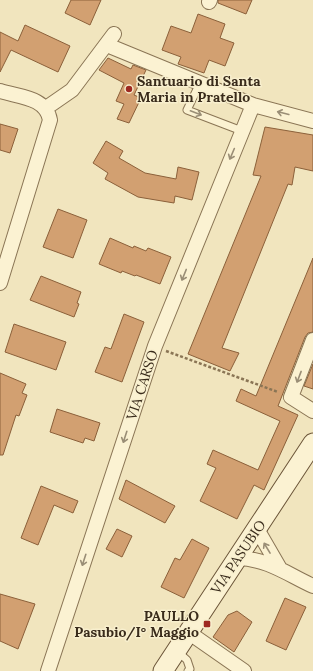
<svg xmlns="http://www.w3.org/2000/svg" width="313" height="671" font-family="Lora,serif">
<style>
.building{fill:#d2a071;stroke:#8b603a}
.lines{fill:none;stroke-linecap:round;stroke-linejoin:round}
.lane-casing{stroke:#8a7555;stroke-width:9}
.street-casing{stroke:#8a7555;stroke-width:16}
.secondary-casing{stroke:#6c5639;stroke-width:21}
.path{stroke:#8a7555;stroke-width:2.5;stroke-dasharray:3 2;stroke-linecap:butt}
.lane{stroke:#fbf2d2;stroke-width:7}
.street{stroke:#fbf2d2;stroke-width:14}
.secondary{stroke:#fbf2d2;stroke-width:19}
.oneway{stroke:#9a8e76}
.poi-dot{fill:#9e2921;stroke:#f8efce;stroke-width:1.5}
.labels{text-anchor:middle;stroke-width:3;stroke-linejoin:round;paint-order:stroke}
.poi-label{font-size:14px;font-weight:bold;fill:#392b1b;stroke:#f8efce;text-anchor:start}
.street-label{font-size:14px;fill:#392b1b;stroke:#f8efce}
</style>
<rect width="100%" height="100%" fill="#f1e5be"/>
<path class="building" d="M71 0H101L90 25 65 13Z
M218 0H252L246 14 218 3Z
M198 14 225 24 220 38 234 43 225 66 209 60 204 73 178 64 181 57 162 50 171 26 191 33Z
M25 25 70 46 58 72 11 50 0 72V32L18 41Z
M108 58 131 69 133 65 146 70 134 95 141 98 129 123 117 119 124 104 116 101 124 83 99 70Z
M0 124 18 129 10 153 0 150Z
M265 127 313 135V171L295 167 292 185 288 184 222 348 239 353 230 371 188 354 261 176 253 175Z
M106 141 123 151 119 158 145 173 176 179 178 167 199 172 192 200 175 196 174 203 138 197 105 179 108 173 93 163Z
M58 209 87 220 73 258 43 247Z
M110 238 133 248 134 246 146 251 148 248 171 257 160 284 136 275 135 276 122 271 121 273 99 264Z
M313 258V332L308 333 305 337 278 406 298 415 264 490 254 485 237 519 200 501 216 468 207 464 213 450 258 470 280 421 236 401 241 389 256 396Z
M41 276 81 292 77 303 79 304 74 317 30 300Z
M124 314 144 322 122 382 95 372 105 347 111 349Z
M14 324 66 342 56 370 5 352Z
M313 364V389L304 386Z
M0 373 26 384 22 393 27 395 19 416 16 415 3 455H0Z
M57 409 100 423 94 441 85 438 83 443 50 432Z
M126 480 175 506 165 523 119 499Z
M41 486 78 501 73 513 54 505 38 545 21 538Z
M117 529 132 536 122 557 106 549Z
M192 539 209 548 184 598 161 587 175 558 180 560Z
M0 594 35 604 18 649 0 641Z
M285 598 306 607 286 650 266 641Z
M237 611 252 622 234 652 213 637 228 615Z"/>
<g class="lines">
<g class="lane-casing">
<path id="lane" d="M200 83 187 110 242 131
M177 651 187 660 190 669 188 671"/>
</g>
<g class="street-casing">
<path id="street" d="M209 2 210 0
M107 45 253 105 313 121
M0 91C19 97 46 97 50 120L0 283
M46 108 72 90 114 34
M313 340 291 397 313 411
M257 529 279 567
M238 558C268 559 287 574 313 586
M188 632 244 671
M48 671 155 346 253 105"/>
</g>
<g class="secondary-casing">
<path id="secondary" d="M163 671 313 443"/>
</g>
<path class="path" d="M166 351 278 392"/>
<use href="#lane" class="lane"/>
<use href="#street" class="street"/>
<use href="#secondary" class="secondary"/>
</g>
<defs><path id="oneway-shaft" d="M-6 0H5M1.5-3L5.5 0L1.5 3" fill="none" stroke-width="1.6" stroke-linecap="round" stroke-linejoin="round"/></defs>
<g class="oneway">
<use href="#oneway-shaft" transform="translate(196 113) rotate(21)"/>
<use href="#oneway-shaft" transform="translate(283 113) rotate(-166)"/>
<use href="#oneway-shaft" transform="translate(232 154) rotate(113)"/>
<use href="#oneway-shaft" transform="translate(184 275) rotate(112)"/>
<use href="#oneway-shaft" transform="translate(299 377) rotate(111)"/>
<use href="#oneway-shaft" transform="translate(125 437) rotate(108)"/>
<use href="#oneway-shaft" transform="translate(267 548) rotate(-121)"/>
<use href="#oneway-shaft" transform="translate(84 560) rotate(108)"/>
</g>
<g class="poi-dot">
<circle cx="129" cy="89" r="4"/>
<rect x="203" y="620" width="8" height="8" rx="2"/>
</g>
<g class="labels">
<g class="poi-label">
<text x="137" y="86">Santuario di Santa<tspan x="137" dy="16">Maria in Pratello</tspan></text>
<text x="199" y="621" text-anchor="end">PAULLO<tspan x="199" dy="16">Pasubio/I° Maggio</tspan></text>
</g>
<g class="street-label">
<text transform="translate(142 385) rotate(-72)" y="5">VIA CARSO</text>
<text transform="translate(238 557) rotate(-56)" y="5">VIA PASUBIO</text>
</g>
</g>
</svg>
